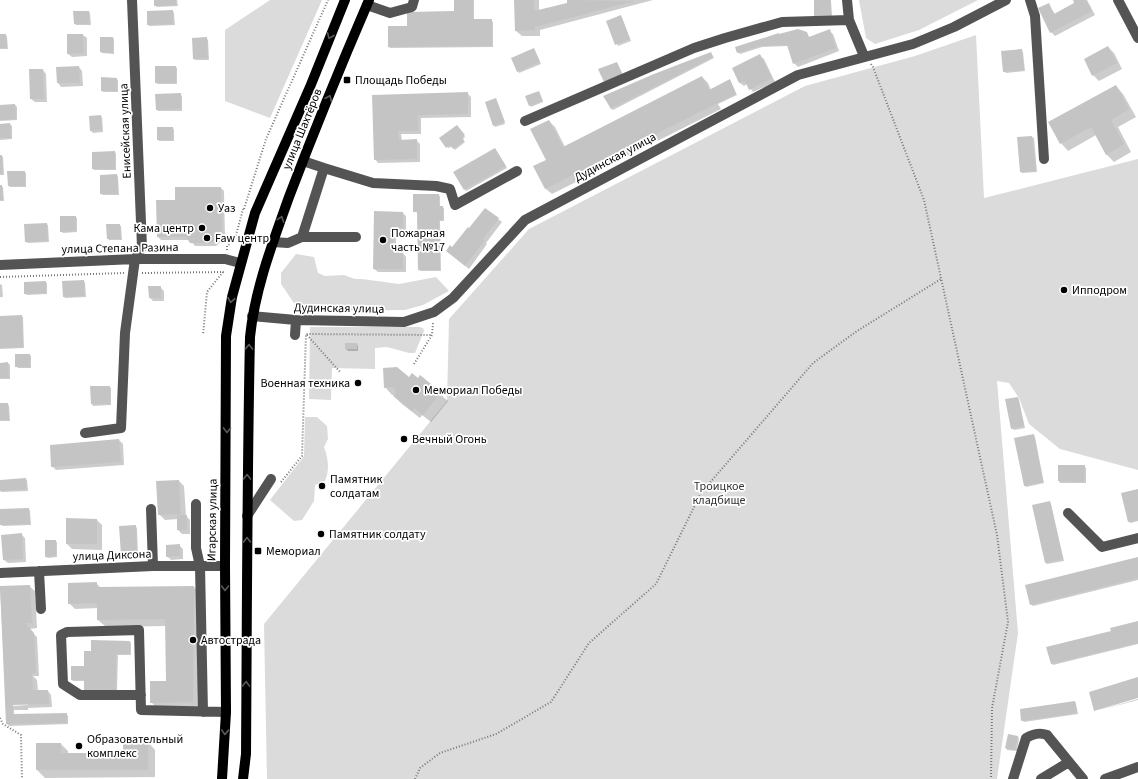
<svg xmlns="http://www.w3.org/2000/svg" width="1138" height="779" font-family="'Source Sans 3',sans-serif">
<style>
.green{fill:#dbdbdb}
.shadow{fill:#0003;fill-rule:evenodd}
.building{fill:#c4c4c4}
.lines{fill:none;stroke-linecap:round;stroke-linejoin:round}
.path{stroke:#767676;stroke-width:2;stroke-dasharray:1 2;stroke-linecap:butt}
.minor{stroke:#545454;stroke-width:10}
.major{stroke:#000;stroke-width:10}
.oneway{stroke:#595959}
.poi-dot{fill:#000;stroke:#fff;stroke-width:1.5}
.labels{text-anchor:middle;stroke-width:3.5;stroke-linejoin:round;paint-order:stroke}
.poi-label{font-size:12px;fill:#000;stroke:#fff;text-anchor:start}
.street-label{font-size:12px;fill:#000;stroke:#fff}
.park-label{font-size:12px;fill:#323232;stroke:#fff}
</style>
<rect width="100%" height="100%" fill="#fff"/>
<path class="green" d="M270 0H322L270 118 225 101V30Z
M859 0H978L919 30 875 44 866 38Z
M976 35 984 198 1138 159V470L1060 449 1029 424 1019 398 1009 383 997 381 1018 633 997 779H267L264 624 447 401 449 319 529 229 805 86 915 56Z
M296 254 314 257 318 273 325 276 344 275 355 279H362L399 284 436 277 449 291 423 305 405 310 318 311 296 306 281 284V273Z
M310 327H419L423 328 424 331 415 353H409L387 347 375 348V369L332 368 331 400 309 399Z
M305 417H317L327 426 328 439 324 447C328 457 330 470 325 481L315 485 314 501 302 520 294 521 270 500 304 456Z"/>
<path class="shadow" d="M155 0H177L178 6 157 7 155 5Z
M455 0H474V20H491L493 22V47L390 48 389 47 408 27 455 12Z
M515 0H539V11L569 4 568 0H653L540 30V36H522L516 31Z
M815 0H831L832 16 817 17 815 15Z
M1074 0H1087L1095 15 1055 36 1051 32 1048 4 1055 14 1076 4Z
M173 11 174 13 175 25 150 26 148 25Z
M89 12 90 13 91 25H76L75 24Z
M622 18 631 41 618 46 607 22Z
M829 31 833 34 839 51 798 67 794 63 788 46 762 47 740 54 738 52 780 35 806 33 809 38Z
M0 35H6L7 37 8 49H0Z
M83 35 87 38V56L72 57 68 54Z
M113 38 114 39V54L102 53 101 52Z
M206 38 208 40 209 60H195L194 59Z
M1108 47 1114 53 1122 69 1099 81 1093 75Z
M534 49 541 64 519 73 518 71Z
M1021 50 1023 52 1025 71 1006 73 1004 71Z
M711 53 714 58 613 110 611 109Z
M760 56 764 59 775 82 753 92 747 84 744 86 740 83 733 68Z
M79 67 82 71 83 86 61 87 58 83 57 68Z
M176 67 177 68V84H158L156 83Z
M43 70 46 74 47 102H35L31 99Z
M702 77 708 83 711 90 731 82 737 95 718 104 721 109 552 194 546 189 535 166 547 160 549 121 555 127 565 147Z
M116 79 118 80V92H103L102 91Z
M1116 86 1123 94 1136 117 1118 127 1131 152 1114 162 1106 154 1096 135 1068 151 1061 143Z
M538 92 543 102 531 107 530 105Z
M467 93 471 97V117L421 118V134H401L402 141 416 140 420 144V162L378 163 375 159 373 96Z
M180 94 182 96V111H158L157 109Z
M496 99 505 124 495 127 486 102Z
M15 105 17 107V120L0 121V106Z
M100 116 102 117 103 132 93 133 91 131 90 117Z
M10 124 12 126V139L0 140V125Z
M173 128 174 130V141H159L158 139Z
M459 128 465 137 463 139 465 142 455 150 452 146 449 148 447 147Z
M1032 137 1034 138 1037 172 1022 173 1021 172Z
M495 149 507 168 466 191 455 173Z
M115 152 116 154V170H94L93 169Z
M0 156 3 157 4 175H0Z
M24 172 26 173V187H10L9 186Z
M117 175 118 177 119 195H103L101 194Z
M0 186 3 187 4 201H0Z
M221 188 224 191 225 238 216 246H195L190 240H161L158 237 176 201Z
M438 195 440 196V207L444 208V221H440L441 271H420L419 269 418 213 414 211Z
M375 212H402L406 216V232H396V253H403L406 257V272H378L374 269Z
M75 217 77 218V232L63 233 61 231Z
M498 219 502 222 486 243 487 244 469 269 447 251 452 248 470 230Z
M46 224 48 225 49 242 28 243 26 242Z
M119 225 121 226 122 240H109L108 239Z
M84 281 85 283 86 297 65 298 64 296Z
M45 282 47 283V294L27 295 25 293Z
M0 284 2 285 3 297H0Z
M160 287 164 291V301H153L150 298Z
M21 316 23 317 24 348 0 349V317Z
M346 344H357L358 346V351H348L346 349Z
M30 355 31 356V368H18L16 366Z
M8 363 10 365V379H0V364Z
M420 377 448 401 431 422 422 415 420 418 402 404 394 396 396 395H392L385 387 410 378 418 379Z
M109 387 111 388V405L93 406 92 404Z
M1018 398 1019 400 1025 428 1014 430 1012 428Z
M0 404H8L9 406 10 421H0Z
M1033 435 1035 437 1044 483 1026 487 1024 485Z
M119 440 123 444 124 465 56 470 52 466Z
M1084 466 1086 468V483H1060L1059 481Z
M25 479 27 480 28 491 2 492 0 491V481Z
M179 481 184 486 186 516 190 520V534H182L178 530V519L165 520 159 514Z
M1138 490V521L1131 523 1129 522Z
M1050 502 1051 504 1064 561 1047 564 1046 563Z
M29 509 30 511 31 525 3 526 1 525Z
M97 520 102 525V550L72 549 67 544Z
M135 526 137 528 138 555 123 556 122 555Z
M21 534 25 538 26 562 8 563 4 560Z
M55 541 57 542V557L48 558 46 557Z
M179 545 183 549V559L171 560 167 556Z
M1138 558V580L1033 606 1031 604Z
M96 583 101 588 194 587 202 595 200 709 159 710 151 702 167 682 166 626 106 627 98 620V608L75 609 69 603Z
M29 586 35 591 37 628 29 629 37 637 39 676H33L37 680 38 691H48L51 695 52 707 28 708V710H14V715L66 714 68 716V724L9 726 7 724 0 587ZM28 703V705L12 706 10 704Z
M1138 622V644L1053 665 1051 663 1112 632Z
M130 642 131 643V655H118L117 692 85 681H73L72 680 85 667 92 652Z
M1138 699V700L1096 711Z
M1075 702 1076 704 1078 714 1024 722 1022 720Z
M1018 737 1019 738 1017 751 1007 750 1006 748Z
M148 742 155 750V777L45 778 37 770 61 744 68 751V754H124Z"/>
<path class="building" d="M154 0H176V5L154 6Z
M454 0H473V19H492V46L388 47V26H407V12L454 11Z
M514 0H534V11L567 3V0L635 1 535 27V30L515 31Z
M814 0H830L831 15 814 16Z
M1073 0H1086L1092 11 1050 33 1038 8 1049 3 1054 14 1074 3Z
M173 10V24L147 25V11Z
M73 11H89V24H74Z
M621 15 630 39 615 45 606 21Z
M798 29 807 32 809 37 830 29 836 48 793 64 787 45 760 46 737 53 735 47 779 33V34Z
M0 34H6L7 48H0Z
M67 34H83L84 53 67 54Z
M100 37H113V53L100 52Z
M207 37 208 58 193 59 192 38Z
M1108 46 1117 63 1092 76 1084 59Z
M534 48 540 62 517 72 511 58Z
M1022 49 1024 70 1003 72 1001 51Z
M711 52 713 57 611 109 603 96 654 74Z
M760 54 772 78 749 90 745 81 739 83 732 68Z
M617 62 623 75 604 82 598 69Z
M79 66 80 83H57L56 67Z
M155 66H176V83H155Z
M29 69H43L44 99H30Z
M702 76 709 90 730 79 736 94 545 189 533 166 546 160 530 129 549 120 563 147Z
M101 77 117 78V91H101Z
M1116 85 1129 109 1111 120 1124 144 1106 155 1091 127 1060 144 1048 122Z
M539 91 543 101 529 106 525 96Z
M468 92V114L418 115V131H398L399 140 417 139V159L374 160 372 95Z
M181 93V109L156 110 155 94Z
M496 98 505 122 493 126 485 102Z
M15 104 16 119 0 120V105Z
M101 115 102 130 90 131 89 116Z
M10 123 11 138H0V124Z
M457 125 465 135 462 137 464 141 453 149 450 145 446 148 439 138Z
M157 127H173V140H157Z
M1032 136 1036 171 1020 172 1017 137Z
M495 148 506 166 464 190 453 172Z
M115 151V169H92V152Z
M0 155H2L3 173 0 174Z
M7 171H25V186H8Z
M117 174 118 194H100V175Z
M0 185H2L3 200H0Z
M175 187H221L222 234 212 243H190L186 237H157L156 200H175Z
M413 194H439V206H443V220H439L440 270H418L417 212H413Z
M485 208 499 218 483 239 485 240 465 266 446 251 450 245 452 247 468 227 469 228Z
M374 211 403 212V228H393V252H403V269H373Z
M60 216H76V231L60 232Z
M47 223 48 241 25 242 24 224Z
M106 224H120L121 239H107Z
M84 280 85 296 63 297 62 281Z
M46 281V293L24 294V282Z
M148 286H161V298H149Z
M22 315 23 347 0 348V316Z
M345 343H357V349H345Z
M15 354H30V367H15Z
M8 362 9 378H0V363Z
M397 367 409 377 412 373 418 378 420 375 441 392 423 415 414 408 412 411 393 396 396 393 393 387 384 388 383 368Z
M90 386H110V404H91Z
M1018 397 1024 426 1011 429 1005 399Z
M0 403H8L9 420H0Z
M1034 434 1043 482 1024 486 1014 438Z
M119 439 121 462 51 467 50 445Z
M1058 465H1085L1084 482 1058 481Z
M26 478 27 489 0 491V480Z
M179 480 181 514 158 515 156 481Z
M1138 489V520L1128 522 1121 493Z
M1050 501 1063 559 1045 563 1032 505Z
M29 508 30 524 0 525V509Z
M177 515H187V530H177Z
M66 518 97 519V544H66Z
M136 525 137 554 121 555 119 526Z
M22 533 23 559 3 560 1 535Z
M45 540H56V556L45 557Z
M180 544V556L166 557V545Z
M1138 557V578L1030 605 1025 585Z
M97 582V587L194 586 193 702 150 703V681H166L165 619 97 620V603L68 604V583Z
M30 585 32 623H25L34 633 36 673H32L33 690H48L49 704 13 705V714L67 713V723L6 724 0 586Z
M1138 621V643L1051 664 1046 647 1111 631 1110 628Z
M91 640 130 641V654H116V691H84V680H71V666H84V651H91Z
M1138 677V698L1094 711 1089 692Z
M1075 701 1077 713 1021 721 1020 709Z
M1008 734 1018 736 1015 750 1005 748Z
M123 741H148V770H36V743H61V753H123Z"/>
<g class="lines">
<path class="path" d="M871 64 873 67 924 200 997 535 1008 622 992 708 991 779
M244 209 266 139 328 0
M227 250V246L235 239 243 209
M142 273 223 272 207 292 203 335
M0 277 124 273
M307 335 341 373
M414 364 432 335 433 323
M281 482 302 456 306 334 432 335
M0 718 3 724 21 735 22 779
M415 779 420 768 440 753 496 734 551 702 589 643 656 584 701 493 813 363 857 331 941 279"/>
<path class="minor" d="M847 0 849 20 864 56
M1030 0 1035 16 1044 159
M1118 0 1138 38
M367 5 390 13 412 7 414 0
M525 121 694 48 725 38 782 22 849 20
M324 168 373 183 436 186 450 189 455 205 517 171
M302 237H356
M273 242 288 243 302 237 324 168 303 161
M0 265 135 259H225L240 263
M252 316 296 320 404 322 434 312 453 298 525 220 798 75 913 44 954 27 1006 0
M295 335 296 320
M85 433 121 428 125 333 135 259 142 247 132 0
M196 504V548L200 566 203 712
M151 509 153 566
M1068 513 1102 547 1138 538
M247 516 271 479
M39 571 41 609
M0 573 153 566H225
M141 695H80L63 684 61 635 67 632 139 630 141 710 226 712
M1013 779 1026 738C1033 734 1039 732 1047 735L1083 779
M1041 779 1069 762
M1105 779 1138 767"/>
<path class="major" d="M222 779 226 712 225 566 226 336 232 297 255 213 310 87 345 0
M243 779 246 754C247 615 247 476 250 337 255 288 273 242 289 197 314 131 341 65 369 0"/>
</g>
<defs><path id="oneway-chevron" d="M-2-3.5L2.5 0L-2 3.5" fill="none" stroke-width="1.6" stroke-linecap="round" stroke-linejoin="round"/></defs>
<g class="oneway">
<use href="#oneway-chevron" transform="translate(330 36) rotate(112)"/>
<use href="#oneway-chevron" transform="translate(329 98) rotate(-67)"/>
<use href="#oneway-chevron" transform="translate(281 219) rotate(-70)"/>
<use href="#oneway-chevron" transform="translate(231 300) rotate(100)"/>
<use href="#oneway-chevron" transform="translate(249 347) rotate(-89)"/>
<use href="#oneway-chevron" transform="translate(227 430) rotate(91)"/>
<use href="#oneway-chevron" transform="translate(247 477) rotate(-89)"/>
<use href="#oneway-chevron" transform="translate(247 540) rotate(-91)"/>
<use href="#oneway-chevron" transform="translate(225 588) rotate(90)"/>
<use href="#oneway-chevron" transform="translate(246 684) rotate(-89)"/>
<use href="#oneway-chevron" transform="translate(225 732) rotate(92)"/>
</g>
<g class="poi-dot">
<rect x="343" y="76" width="8" height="8" rx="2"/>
<circle cx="210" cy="208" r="4"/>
<circle cx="202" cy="228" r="4"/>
<circle cx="207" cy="238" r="4"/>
<circle cx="383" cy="240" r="4"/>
<circle cx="1064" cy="290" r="4"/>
<circle cx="358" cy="383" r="4"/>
<circle cx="416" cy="390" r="4"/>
<circle cx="404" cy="439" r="4"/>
<circle cx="322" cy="486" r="4"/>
<circle cx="321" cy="534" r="4"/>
<rect x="254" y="547" width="8" height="8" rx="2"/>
<circle cx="193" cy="640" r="4"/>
<circle cx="79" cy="746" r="4"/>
</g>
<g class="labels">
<g class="poi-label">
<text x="355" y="84">Площадь Победы</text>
<text x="218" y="212">Уаз</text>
<text x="194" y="232" text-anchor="end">Кама центр</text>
<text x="391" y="237">Пожарная<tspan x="391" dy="14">часть №17</tspan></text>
<text x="215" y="242">Faw центр</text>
<text x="1072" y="294">Ипподром</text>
<text x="350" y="387" text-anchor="end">Военная техника</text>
<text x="424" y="394">Мемориал Победы</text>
<text x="412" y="443">Вечный Огонь</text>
<text x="330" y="483">Памятник<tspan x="330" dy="14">солдатам</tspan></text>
<text x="329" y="538">Памятник солдату</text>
<text x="266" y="555">Мемориал</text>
<text x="201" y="644">Автострада</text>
<text x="87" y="743">Образовательный<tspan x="87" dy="14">комплекс</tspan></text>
</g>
<g class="street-label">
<text transform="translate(302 129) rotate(-68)" y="4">улица Шахтёров</text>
<text transform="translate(125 131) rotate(-92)" y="4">Енисейская улица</text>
<text transform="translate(615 157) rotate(-28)" y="4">Дудинская улица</text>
<text transform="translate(120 248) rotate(-1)" y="4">улица Степана Разина</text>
<text transform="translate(339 308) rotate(1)" y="4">Дудинская улица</text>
<text transform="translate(212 520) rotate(-89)" y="4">Игарская улица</text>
<text transform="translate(112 555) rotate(-2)" y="4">улица Диксона</text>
</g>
<g class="park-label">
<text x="719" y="490">Троицкое<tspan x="719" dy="14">кладбище</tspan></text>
</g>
</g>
</svg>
